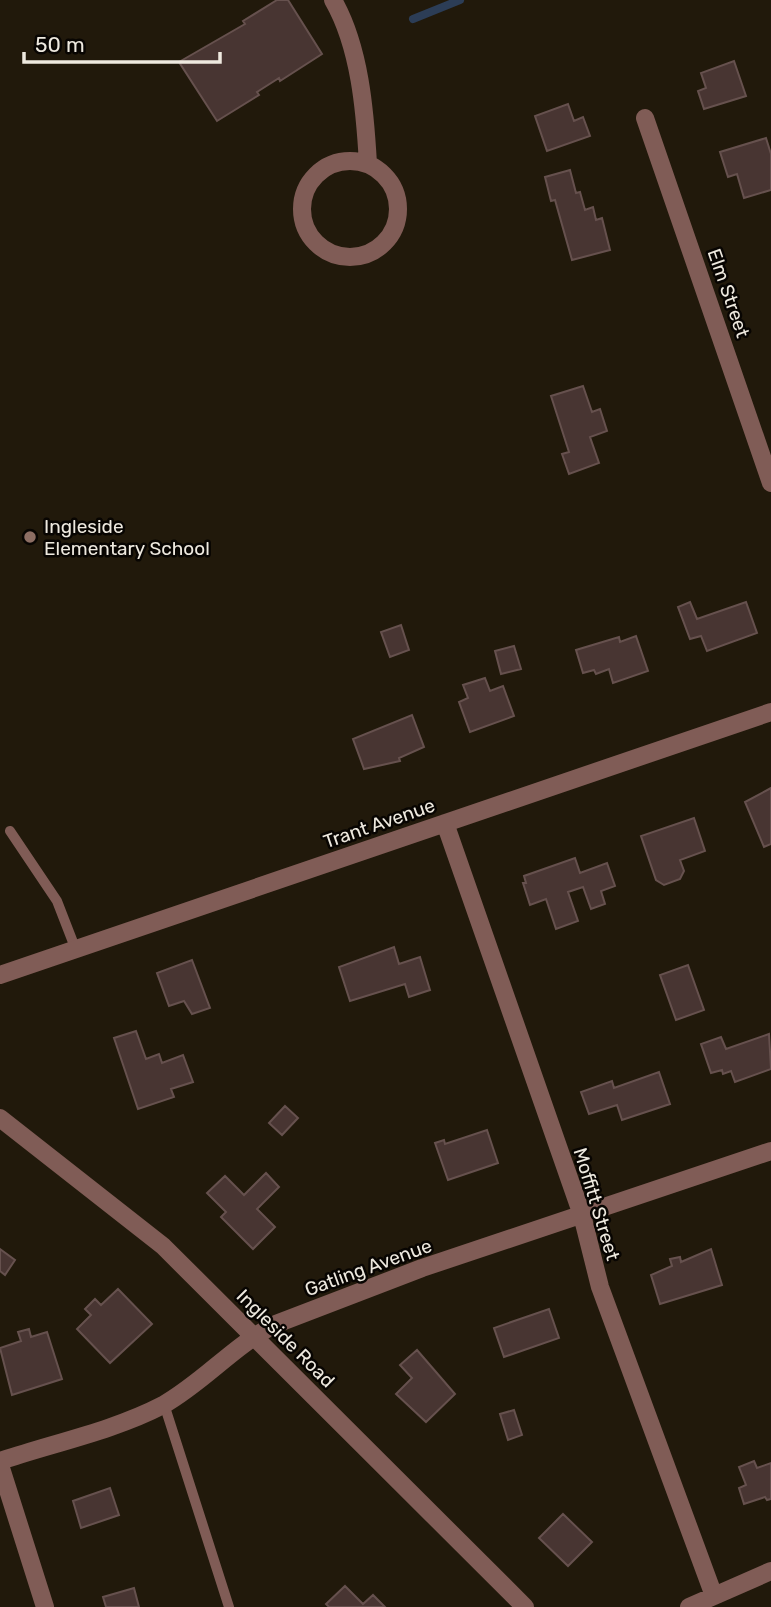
<svg xmlns="http://www.w3.org/2000/svg" width="771" height="1607" font-family="Rubik,sans-serif">
<style>
.lines{fill:none;stroke-linecap:round;stroke-linejoin:round}
.stream{stroke:#2c3d56;stroke-width:8}
.building{fill:#483532;stroke:#66514e;stroke-width:2}
.lane{stroke:#805c56;stroke-width:10}
.street{stroke:#805c56;stroke-width:18}
.education-dot{fill:#8d6e63;stroke:#080502;stroke-width:2.5}
.labels{text-anchor:middle;stroke-width:5;stroke-linejoin:round;paint-order:stroke}
.street-label{font-size:19px;fill:#eee9df;stroke:#080502}
.poi-label{font-size:19px;fill:#eee9df;stroke:#080502;text-anchor:start}
</style>
<rect width="100%" height="100%" fill="#21190b"/>
<g class="lines">
<path class="stream" d="M413 19 460 0"/>
</g>
<path class="building" d="M277 0H288L322 54 280 81 279 78 257 92 259 95 217 121 179 62 245 24 243 21Z
M734 61 746 96 704 109 698 91 706 88 701 73Z
M568 104 574 121 583 117 590 136 547 151 535 116Z
M766 138 771 154V190L744 198 737 174 728 177 720 152Z
M570 170 576 193 580 192 585 210 593 207 596 220 602 218 610 250 572 260 555 200 551 201 545 177Z
M583 386 592 412 600 409 607 431 590 437 599 463 569 474 562 454 569 452 551 396Z
M690 602 697 619 746 602 757 633 707 651 701 636 690 639 678 607Z
M401 625 409 650 390 657 381 632Z
M636 636 648 671 613 683 609 669 596 674 594 670 583 673 576 650 619 637 620 642Z
M514 646 521 669 501 674 495 651Z
M485 678 490 691 503 686 514 716 470 732 459 702 468 698 463 685Z
M412 715 424 747 399 758 400 761 364 769 353 739Z
M771 788V844L764 847 745 802Z
M694 818 705 851 680 860 684 871 680 879 664 885 656 880 641 836Z
M575 858 580 873 607 863 615 886 601 891 605 904 591 909 583 887 568 892 578 921 556 929 546 899 530 905 523 883H526L524 876Z
M394 947 399 964 420 957 430 990 409 997 405 984 350 1001 339 967Z
M192 960 210 1008 192 1014 184 1001 169 1006 157 973Z
M688 965 704 1010 676 1020 660 975Z
M136 1031 146 1059 159 1054 162 1063 183 1055 193 1082 171 1089 174 1097 138 1109 114 1038Z
M769 1034 771 1069 735 1082 731 1071 723 1074 722 1070 711 1073 701 1044 721 1037 726 1049Z
M659 1072 670 1104 622 1120 617 1105 589 1114 581 1092 612 1081 614 1088Z
M285 1106 298 1118 282 1135 269 1123Z
M487 1130 498 1163 448 1180 435 1143 444 1140 445 1144Z
M266 1173 279 1187 257 1209 275 1227 253 1249 221 1217 226 1212 207 1193 225 1176 244 1195Z
M0 1249 15 1260 5 1275 0 1271Z
M711 1249 722 1285 660 1304 651 1275 672 1266 670 1259 680 1257 681 1262Z
M118 1289 152 1324 110 1363 77 1329 91 1315 85 1309 95 1299 101 1305Z
M549 1309 559 1338 504 1357 494 1328Z
M29 1329 31 1337 47 1332 62 1379 12 1395 0 1348 21 1341 18 1332Z
M417 1350 455 1394 426 1422 396 1394 412 1378 400 1365Z
M514 1410 522 1435 508 1440 500 1414Z
M754 1461 757 1468 771 1463V1499L767 1500 765 1497 744 1504 739 1488 746 1485 739 1467Z
M110 1488 119 1515 81 1528 73 1501Z
M563 1514 592 1542 568 1566 539 1538Z
M345 1586 363 1604 373 1595 385 1607H329L326 1604Z
M134 1588 139 1607H106L103 1597Z"/>
<g class="lines">
<path class="lane" d="M10 831 57 901 76 950
M164 1404 229 1607"/>
<path class="street" d="M333 0C360 47 365 111 368 164
M645 118 771 483
M302 209a48 48 0 1 1 96 0a48 48 0 1 1-96 0Z
M445 823 582 1215 600 1287 714 1596
M0 975 771 712
M0 1118 163 1246 525 1607
M0 1461C53 1443 113 1431 163 1405 204 1382 234 1345 276 1324L422 1268 771 1151
M0 1465 45 1607
M689 1607 771 1571"/>
</g>
<circle class="education-dot" cx="30" cy="537" r="7"/>
<g class="labels">
<g class="street-label">
<text transform="translate(729 293) rotate(71)" y="7">Elm Street</text>
<text transform="translate(379 823) rotate(-19)" y="7">Trant Avenue</text>
<text transform="translate(597 1204) rotate(73)" y="7">Moffitt Street</text>
<text transform="translate(368 1267) rotate(-20)" y="7">Gatling Avenue</text>
<text transform="translate(286 1338) rotate(45)" y="7">Ingleside Road</text>
</g>
<g class="poi-label">
<text x="44" y="533">Ingleside<tspan x="44" dy="22">Elementary School</tspan></text>
</g>
</g>
<path d="M24 52v10h196v-10" fill="none" stroke="#eee9df" stroke-width="3.5"/>
<text x="35" y="52" font-size="21" fill="#eee9df" stroke="#080502" stroke-width="5" paint-order="stroke">50 m</text>
</svg>
